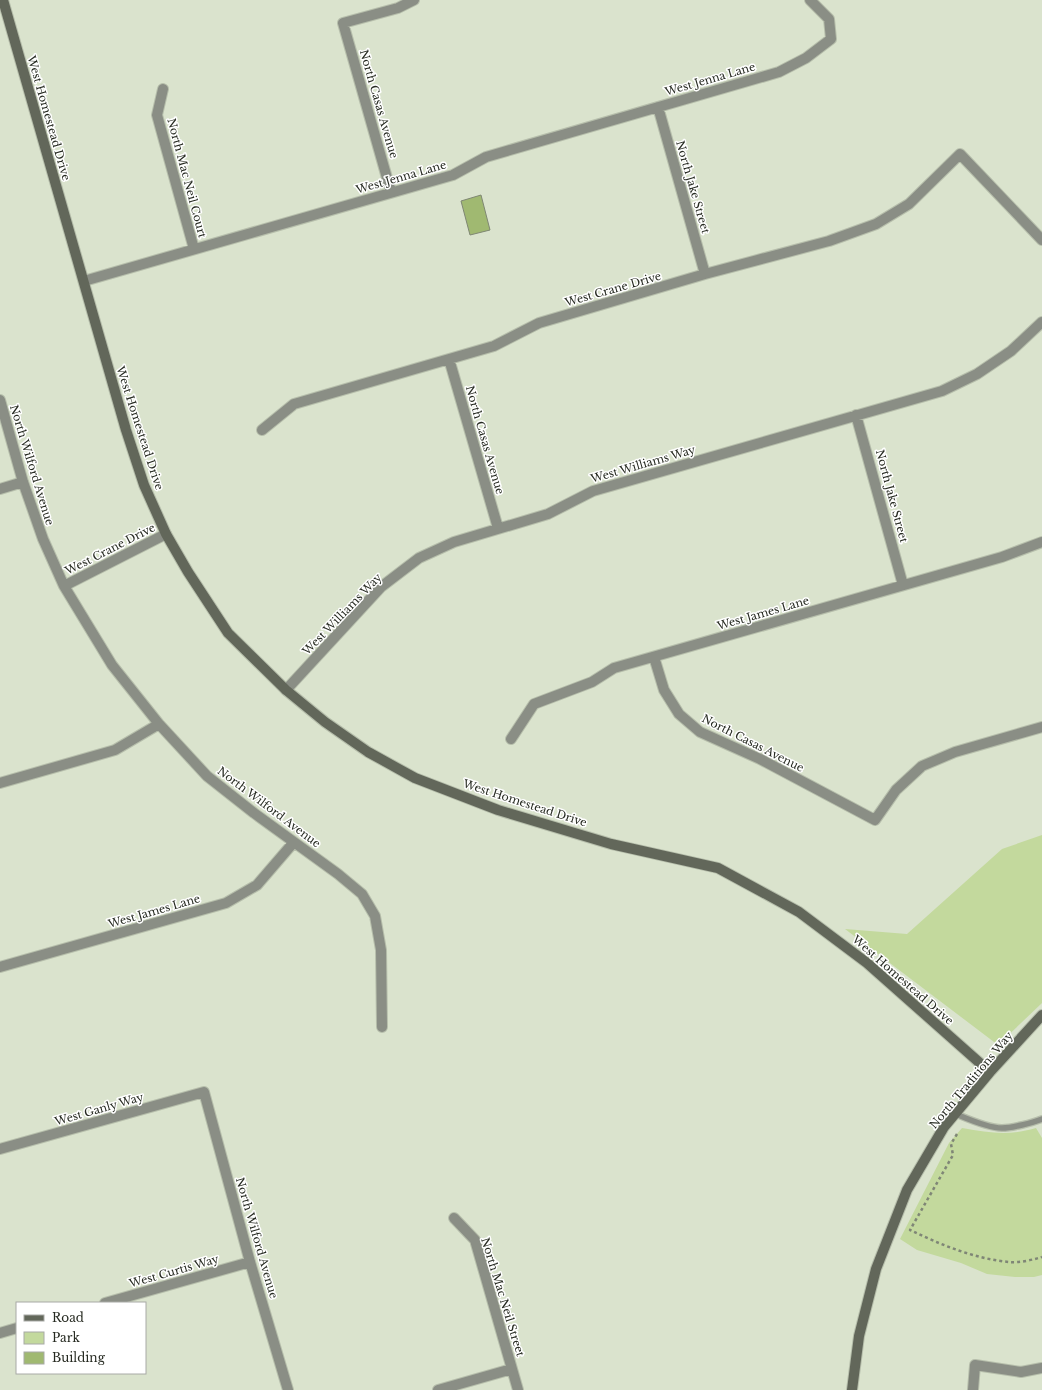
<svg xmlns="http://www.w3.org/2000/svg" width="1042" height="1390" font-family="'Libre Baskerville',serif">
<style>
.green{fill:#c3d99d}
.building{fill:#a0b971;stroke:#7f8773}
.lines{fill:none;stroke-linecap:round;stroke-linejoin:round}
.lane-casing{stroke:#b6beab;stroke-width:8}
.street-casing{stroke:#b6beab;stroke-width:12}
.secondary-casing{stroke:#b6beab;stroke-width:12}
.path{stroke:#7f8676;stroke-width:2.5;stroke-dasharray:3 3;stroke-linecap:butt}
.lane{stroke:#8a8e85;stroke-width:5.5}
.street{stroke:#8a8e85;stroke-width:10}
.secondary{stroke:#62675a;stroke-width:10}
.labels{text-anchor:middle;stroke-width:3;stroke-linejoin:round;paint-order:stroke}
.street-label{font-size:11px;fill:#262a21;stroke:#fff}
</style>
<rect width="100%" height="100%" fill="#dae3cd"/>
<path class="green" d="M1042 835V1003L998 1045 845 929 907 934 1002 849Z
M962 1128C991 1133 1008 1136 1036 1128L1042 1138V1275L1034 1277H1015L987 1274 961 1263 917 1250 900 1239 949 1143Z"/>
<path class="building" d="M481 195 490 230 470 235 461 201Z"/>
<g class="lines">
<g class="lane-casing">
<path id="lane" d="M956 1114C968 1119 988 1128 1002 1128 1012 1128 1032 1123 1042 1119"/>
</g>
<g class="street-casing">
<path id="street" d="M163 89 157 115 194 249
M658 107 705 274
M391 192 343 23 398 8 414 0
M84 281 453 175 486 157 779 72 806 58 831 39 829 19 810 0
M449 359 498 528
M0 400 23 482 43 539 64 586 112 665 159 724 207 776 254 813 338 874 362 894 375 916 381 950 382 1027
M856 415 903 585
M262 430 294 404 494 346 539 323 705 274 829 241 876 224 909 204 960 154 1042 240
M0 489 23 482
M64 586 166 534
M654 657 664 690 679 714 700 732 760 759 875 820 896 790 922 766 955 752 1042 727
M286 690 381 587 419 558 454 542 548 514 593 491 942 391 977 374 1011 351 1042 322
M511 739 534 704 592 682 614 668 1002 557 1042 542
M0 783 115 750 159 724
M0 967 226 903 257 885 294 842
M0 1149 204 1092 250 1262 288 1390
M454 1218 475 1240 518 1390
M105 1303 250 1262
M0 1333 17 1328
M438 1390 512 1369
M973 1390 975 1365 1021 1372 1042 1368"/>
</g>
<g class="secondary-casing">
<path id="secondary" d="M3 0 126 430 144 485 166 534 188 572 228 633 286 690 325 722 368 752 415 778 498 810 611 844 718 868 799 912 867 963 990 1072
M852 1390 859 1336 876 1269 907 1190 944 1127 990 1072 1042 1015"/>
</g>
<path class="path" d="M957 1134 951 1144 953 1155 910 1230C939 1244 975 1259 1009 1262 1019 1263 1032 1260 1042 1257"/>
<use href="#lane" class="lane"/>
<use href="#street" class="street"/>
<use href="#secondary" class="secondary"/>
</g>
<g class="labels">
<g class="street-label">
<text transform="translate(710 79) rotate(-16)" y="4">West Jenna Lane</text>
<text transform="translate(379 104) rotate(74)" y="4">North Casas Avenue</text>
<text transform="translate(49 118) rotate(74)" y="4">West Homestead Drive</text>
<text transform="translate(401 177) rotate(-16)" y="4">West Jenna Lane</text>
<text transform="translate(187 178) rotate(75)" y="4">North Mac Neil Court</text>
<text transform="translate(693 187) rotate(74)" y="4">North Jake Street</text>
<text transform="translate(613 289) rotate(-16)" y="4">West Crane Drive</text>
<text transform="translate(140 428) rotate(72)" y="4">West Homestead Drive</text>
<text transform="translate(485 440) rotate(74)" y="4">North Casas Avenue</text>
<text transform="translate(643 464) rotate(-16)" y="4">West Williams Way</text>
<text transform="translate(32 465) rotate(73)" y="4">North Wilford Avenue</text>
<text transform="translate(892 496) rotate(75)" y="4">North Jake Street</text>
<text transform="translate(110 549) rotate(-27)" y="4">West Crane Drive</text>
<text transform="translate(763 613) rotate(-16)" y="4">West James Lane</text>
<text transform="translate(342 614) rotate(-46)" y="4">West Williams Way</text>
<text transform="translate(753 743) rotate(27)" y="4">North Casas Avenue</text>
<text transform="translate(525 803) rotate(18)" y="4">West Homestead Drive</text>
<text transform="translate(269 807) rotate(37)" y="4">North Wilford Avenue</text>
<text transform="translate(154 911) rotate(-16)" y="4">West James Lane</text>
<text transform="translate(903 980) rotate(41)" y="4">West Homestead Drive</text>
<text transform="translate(971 1080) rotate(-50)" y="4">North Traditions Way</text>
<text transform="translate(99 1109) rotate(-16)" y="4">West Ganly Way</text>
<text transform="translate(257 1238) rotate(74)" y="4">North Wilford Avenue</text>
<text transform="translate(174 1271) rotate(-16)" y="4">West Curtis Way</text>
<text transform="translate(503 1297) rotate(73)" y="4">North Mac Neil Street</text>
</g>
</g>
<rect x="16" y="1302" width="130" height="72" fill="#ffffff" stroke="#a8aaa6"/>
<rect x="24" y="1315" width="20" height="6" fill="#62675a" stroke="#a8aaa6"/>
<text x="52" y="1322" font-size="12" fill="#262a21">Road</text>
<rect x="24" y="1332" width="20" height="12" fill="#c3d99d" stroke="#a8aaa6"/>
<text x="52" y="1342" font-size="12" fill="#262a21">Park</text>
<rect x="24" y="1352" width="20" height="12" fill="#a0b971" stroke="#a8aaa6"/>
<text x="52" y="1362" font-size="12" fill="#262a21">Building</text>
</svg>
